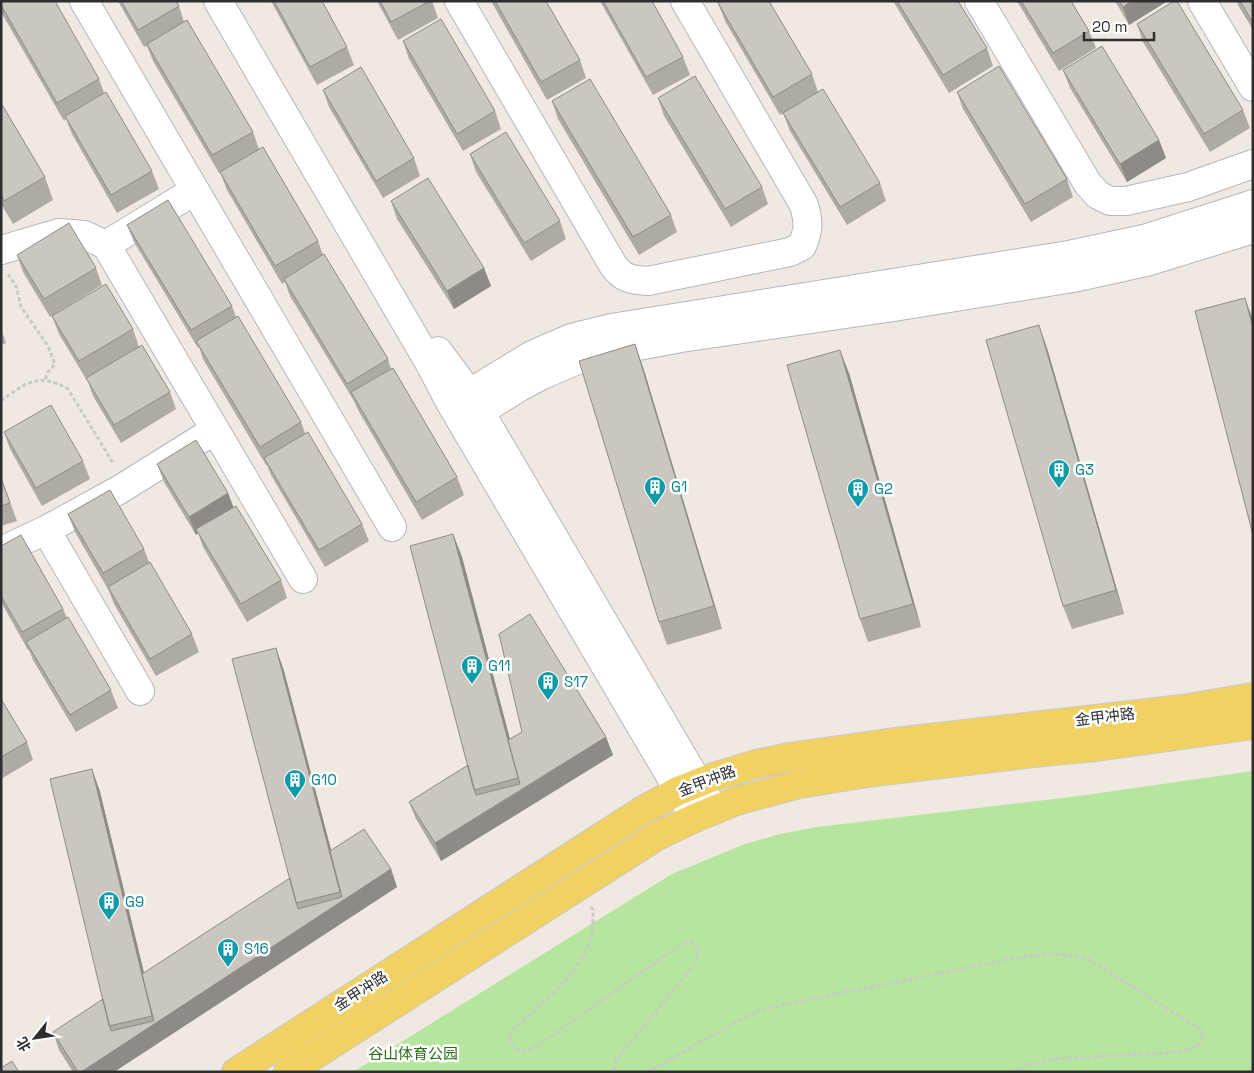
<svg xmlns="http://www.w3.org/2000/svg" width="1254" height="1073" font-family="'Space Grotesk','Noto Sans SC',sans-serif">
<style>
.green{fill:#b6e59e}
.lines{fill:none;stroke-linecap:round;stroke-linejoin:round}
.minor-casing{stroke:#b4b7c1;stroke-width:30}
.major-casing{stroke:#c9c9c9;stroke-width:30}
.path{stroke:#c9c9c9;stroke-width:3;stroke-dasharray:4 2.5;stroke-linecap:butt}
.minor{stroke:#fff;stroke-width:28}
.major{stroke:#f2d163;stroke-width:28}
.wall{fill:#afaba4}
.shaded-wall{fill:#8e8b86}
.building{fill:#cbc7bf;stroke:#8e8b86}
.labels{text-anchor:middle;stroke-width:5;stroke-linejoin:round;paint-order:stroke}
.culture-label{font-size:15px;fill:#0d838f;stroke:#fff;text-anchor:start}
.street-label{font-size:15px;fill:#2e2e2e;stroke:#fff}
.park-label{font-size:15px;fill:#2c6e1b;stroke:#fff}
</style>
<rect width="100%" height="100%" fill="#efe9e1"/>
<path class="green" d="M1253 771V1072H353L672 874 745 844 780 834 817 827 1079 796Z"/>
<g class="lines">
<g class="minor-casing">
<path id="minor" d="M84 1 392 527
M218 1 430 364 451 404 695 818
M459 1 613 265C622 279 633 280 648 281L790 252 802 246C809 229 809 223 804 205L685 1
M979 1 1088 184 1098 195 1110 201H1126L1188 187 1253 164
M1202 1 1253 87
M106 245 194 191
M1 250 59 233 84 235 106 245 303 579
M438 351 469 393 714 810
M455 402 532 355 571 338 611 328 1069 255 1144 239 1253 204
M465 421 518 388 542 375 575 361 617 350 681 338 894 307 1073 278 1150 261 1253 229
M46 530 140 691
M1 551 46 530 119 490 215 430"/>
</g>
<g class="major-casing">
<path id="major" d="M236 1072 640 812 678 791 713 777 756 764 789 757 895 742 1182 709 1253 697
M288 1072 657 836 695 818 736 801 799 784 874 772 1042 752 1096 747 1253 725"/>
</g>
<path class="path" d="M8 274 16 286 21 307 48 346 55 364 48 372 45 380
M1 401C25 383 39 372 68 389L113 463
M591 907 593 910C593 917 593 926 592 933 585 965 558 989 535 1010 526 1018 517 1024 510 1034L511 1042 517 1050 527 1051 543 1042 683 943H693L698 951 695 964 616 1060 614 1072
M648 1072 743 1018 763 1009 1020 957C1046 954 1062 952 1088 959L1203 1031C1202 1047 1195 1047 1182 1052L1053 1059 1029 1064 1013 1072"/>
<use href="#minor" class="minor"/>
<use href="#major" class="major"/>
</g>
<path class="wall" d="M1 1 99 79 104 93 152 171 159 189 117 213 72 134 66 119 64 121 1 12Z
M118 1H176L179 6 184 22 253 132 259 149 318 241 323 255 388 359 391 369 457 477 464 495 422 520 358 410 354 401 290 296 285 282 282 284 227 190 220 172 219 173 153 61 147 46 144 47Z
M271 1H322L347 47 354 65 317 85Z
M377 1H432L438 18 398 40Z
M491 1H546L580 60 586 78 547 100Z
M600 1H652L683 57 690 75 653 95Z
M893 1H958L987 48 993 66 949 93Z
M1017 1H1071L1089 31 1096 48 1059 71Z
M1115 1H1165L1166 2 1129 25Z
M1237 1H1253V30L1238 5Z
M718 3 812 74 818 92 780 115 725 21Z
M1137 24 1243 110 1250 128 1210 152 1143 42Z
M403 41 495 111 501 129 463 151 409 59Z
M1063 70 1159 140 1166 158 1127 182 1070 88Z
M323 90 414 158 420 176 383 198 329 107Z
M957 92 1067 179 1073 197 1031 222 963 109Z
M658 98 762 187 768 204 731 227 664 116Z
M552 101 671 215 677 232 639 255 558 119Z
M1 103 45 177 53 200 13 224 1 204Z
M783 113 880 183 886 201 847 225 790 131Z
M470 154 560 221 566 239 531 261 476 172Z
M391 201 484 268 491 286 454 309 397 219Z
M127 225 232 306 236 317 301 422 305 433 362 524 369 541 325 567 271 475 267 465H266L203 359 199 347 198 348 134 242Z
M17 255 96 268 102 285 50 317 23 272Z
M52 316 133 329 139 347 170 392 176 409 121 443 93 396 87 379H86L59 334Z
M1 329 6 343 1 345Z
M1047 348 1124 614 1072 629 1063 606Z
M643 367 722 629 667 645 659 622Z
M849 373 921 627 868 642 860 619Z
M4 432 83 461 90 479 42 506 10 449Z
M157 464 228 493 233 507 281 580 287 598 247 622 203 547 198 533 196 535 164 482Z
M1 477 17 521 1 526Z
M68 514 144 549 149 562 192 634 199 652 156 676 114 604 109 591 75 532Z
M453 534 462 557 510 739 606 737 613 755 441 861 416 819 409 802 468 765Z
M1 546 63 609 67 618 111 690 118 708 76 732 33 660 29 650H28L1 602Z
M276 648 284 671 331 850 391 869 397 887 114 1072H73L59 1050 53 1032 103 999 92 769 100 792 144 973 290 878Z
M1 699 27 742 33 760 1 779Z"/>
<path class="shaded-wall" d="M1132 1H1165L1166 2 1129 25 1123 7Z
M1159 140 1166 158 1127 182 1120 164Z
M484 268 491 286 454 309 447 291Z
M1245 298 1253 320V328Z
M1039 325 1047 348 1124 614 1116 590Z
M635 344 643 367 722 629 714 606Z
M840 350 849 373 921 627 913 604Z
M228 493 235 511 196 529 198 533 196 535 189 517Z
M453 534 462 557 523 789 606 737 613 755 441 861 435 843 522 790 518 778Z
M276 648 284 671 344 899 391 869 397 887 114 1072H81L154 1023 152 1016 92 769 100 792 156 1022 343 900 340 892Z"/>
<path class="building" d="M1 1H55L99 79 57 103 1 5Z
M121 1H176L179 6 138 30Z
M274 1H322L347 47 310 67Z
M380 1H430L391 22Z
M495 1H546L580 60 541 82Z
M603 1H652L683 57 646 77Z
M722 1H769L812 74 773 97 718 3Z
M897 1H958L987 48 943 75Z
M1021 1H1071L1089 31 1053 53Z
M1119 1H1132L1123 7Z
M1174 1H1177L1243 110 1204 134 1137 24Z
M1240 1H1253V23Z
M441 19 495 111 457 134 403 41Z
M187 20 253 132 212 155 147 44Z
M1102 46 1159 140 1120 164 1063 70Z
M999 66 1067 179 1025 204 957 92Z
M361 67 414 158 376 181 323 90Z
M695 76 762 187 725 209 658 98Z
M590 79 671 215 633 237 552 101Z
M823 89 880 183 840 207 783 113Z
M106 92 152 171 111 195 65 116Z
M1 103 45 177 4 201 1 195Z
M506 132 560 221 524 243 470 154Z
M263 147 318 241 275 266 220 172Z
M428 178 484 268 447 291 391 201Z
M168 200 232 306 191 330 127 225Z
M69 223 96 268 44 299 17 255Z
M324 254 388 359 347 384 284 279Z
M106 284 133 329 79 361 52 316Z
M1245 298 1253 328V535L1195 311Z
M238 316 301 422 260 447 196 341Z
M1039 325 1116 590 1063 606 986 340Z
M635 344 714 606 659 622 579 361Z
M142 345 170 392 114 425 86 378Z
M840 350 913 604 860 619 787 365Z
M393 368 457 477 416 502 351 392Z
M51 405 83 461 36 488 4 432Z
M308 432 362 524 319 550 264 458Z
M196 440 228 493 189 517 157 464Z
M1 478 10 503 1 506Z
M110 490 144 549 103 573 68 514Z
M236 506 281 580 241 604 196 529Z
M453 534 518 778 474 790 410 546Z
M21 535 63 609 22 632 1 596V546Z
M150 562 192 634 150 659 108 587Z
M530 614 606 737 435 843 409 802 468 765 476 795 520 784 508 740 522 732 499 634Z
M68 617 111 690 70 715 26 642Z
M276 648 340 892 296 903 232 659Z
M1 699 27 742 1 757Z
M92 769 152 1016 109 1026 50 779Z
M364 829 391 869 81 1072H78L53 1032 103 999 111 1031 154 1021 142 974 290 878 298 909 342 897 330 851Z
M12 1061 19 1072H1V1068Z"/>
<defs>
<g id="building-pin" transform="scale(1.125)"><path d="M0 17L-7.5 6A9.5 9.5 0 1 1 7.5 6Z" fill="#0f9aa8" stroke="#fff"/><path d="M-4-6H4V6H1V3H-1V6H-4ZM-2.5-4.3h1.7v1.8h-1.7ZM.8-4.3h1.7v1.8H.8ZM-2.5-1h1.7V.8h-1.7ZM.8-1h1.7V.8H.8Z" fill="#fff"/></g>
</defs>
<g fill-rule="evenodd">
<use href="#building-pin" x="1059" y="470"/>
<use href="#building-pin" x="655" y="487"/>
<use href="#building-pin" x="858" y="489"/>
<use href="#building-pin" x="472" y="666"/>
<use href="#building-pin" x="548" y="682"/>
<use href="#building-pin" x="295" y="780"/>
<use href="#building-pin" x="109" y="902"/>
<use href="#building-pin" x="228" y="949"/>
</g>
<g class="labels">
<g class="culture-label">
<text x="1075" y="475">G3</text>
<text x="671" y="492">G1</text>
<text x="874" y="494">G2</text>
<text x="488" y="671">G11</text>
<text x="564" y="687">S17</text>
<text x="311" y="785">G10</text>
<text x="125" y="907">G9</text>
<text x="244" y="954">S16</text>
</g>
<g class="street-label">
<text transform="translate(1105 717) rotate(-7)" y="5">金甲冲路</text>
<text transform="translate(707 781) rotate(-21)" y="5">金甲冲路</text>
<text transform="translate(361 991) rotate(-33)" y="5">金甲冲路</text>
</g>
<g class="park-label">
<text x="413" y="1059">谷山体育公园</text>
</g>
</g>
<rect width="1254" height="1073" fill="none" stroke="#2e2e2e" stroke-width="5"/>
<g transform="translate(35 1038) rotate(240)" stroke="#ffffff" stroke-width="4" paint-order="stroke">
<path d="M0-4L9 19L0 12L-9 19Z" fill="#2e2e2e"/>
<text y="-8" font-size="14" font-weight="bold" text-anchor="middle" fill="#2e2e2e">北</text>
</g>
<path d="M1084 32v8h70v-8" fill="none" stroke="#2e2e2e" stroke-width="2.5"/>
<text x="1092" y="32" font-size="15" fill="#2e2e2e" stroke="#ffffff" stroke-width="4" paint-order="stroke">20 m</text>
</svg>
